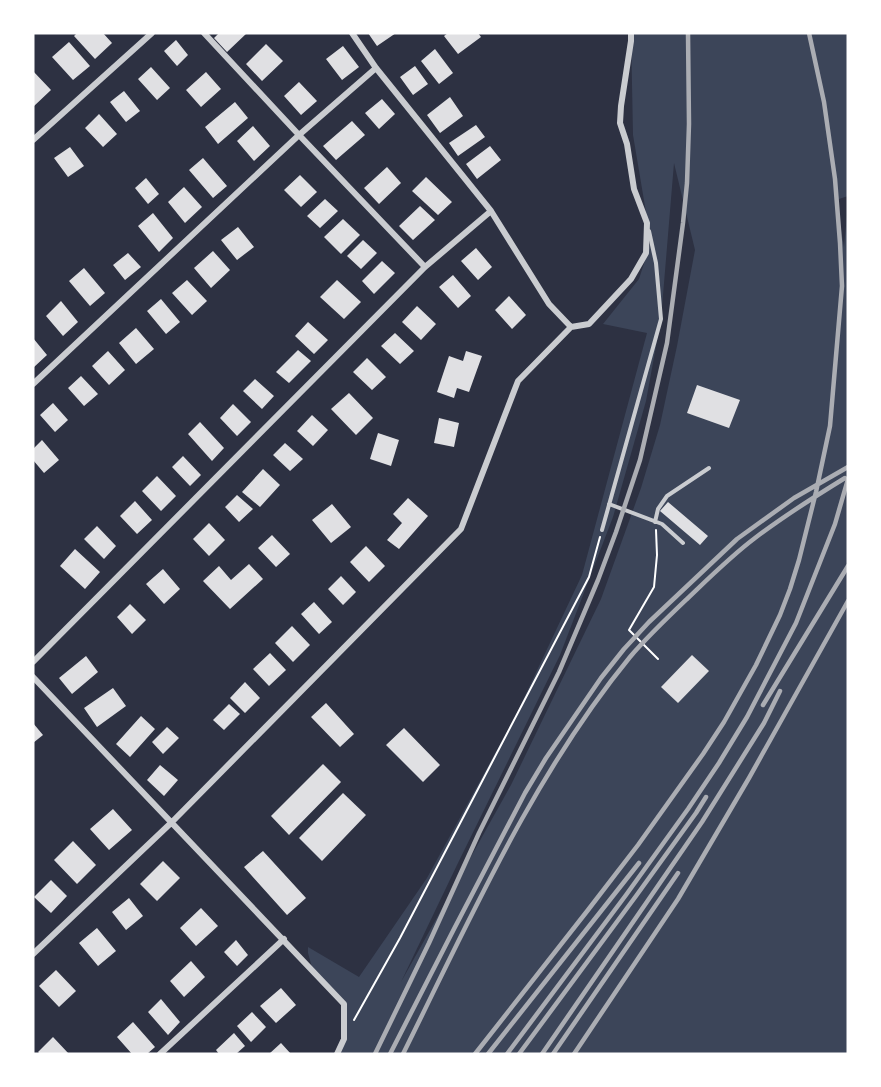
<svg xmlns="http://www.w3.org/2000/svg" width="881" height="1087" font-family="Bitter,serif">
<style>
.green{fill:#3c4559;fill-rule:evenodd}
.building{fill:#e0e0e3}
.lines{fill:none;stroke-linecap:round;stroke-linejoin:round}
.path{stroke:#fff;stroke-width:2}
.service{stroke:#caccd0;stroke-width:4}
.minor{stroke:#caccd0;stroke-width:6}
.rail{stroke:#abadb3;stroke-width:4.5}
</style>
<rect width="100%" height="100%" fill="#2d3142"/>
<path class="green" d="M631 33H848V196L836 200 844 247 848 204V1054H337L344 1038V1008L313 971 308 953V947L359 977 427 878 516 715 582 575 647 333 603 324 639 279 651 242 633 135ZM674 163 695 250 677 346 660 425 641 488 601 599 511 785 401 982 457 865 560 655 613 517 646 401 661 319Z"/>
<path class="building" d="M77 33H103L112 43 95 59 74 36Z
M219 33H247L227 52 214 38Z
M368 33H396L377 46Z
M448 33H478L481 37 458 54 444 36Z
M176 40 188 55 177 66 164 51Z
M69 42 90 66 73 80 52 57Z
M266 44 283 61 262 81 246 64Z
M343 46 359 67 342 80 326 59Z
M435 49 453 73 439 84 421 61Z
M415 66 428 84 413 95 400 77Z
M151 67 170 88 157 100 138 79Z
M33 71 51 90 33 107Z
M206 72 221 89 201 107 186 90Z
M299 82 317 101 301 115 284 96Z
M124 91 140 111 126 122 110 102Z
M450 97 463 116 440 133 427 115Z
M382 99 395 114 379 129 365 113Z
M235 102 248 118 218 144 205 127Z
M99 114 117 134 103 147 85 128Z
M352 121 365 135 336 160 323 146Z
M476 125 485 137 458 156 449 143Z
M253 126 270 146 254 161 237 141Z
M490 146 501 160 477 179 466 164Z
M70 147 84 166 68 177 54 158Z
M203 158 227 186 213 198 189 170Z
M387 167 401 183 379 204 364 188Z
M300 175 317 192 301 207 284 190Z
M426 177 452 202 438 215 412 191Z
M146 178 159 194 148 204 135 188Z
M184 187 202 207 185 223 168 202Z
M325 199 338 211 320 228 307 216Z
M420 206 435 220 413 240 399 226Z
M153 213 173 238 159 252 138 226Z
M343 219 360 235 341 254 324 237Z
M238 227 254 247 237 260 221 240Z
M363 240 377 253 361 269 347 256Z
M476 248 492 267 478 280 461 261Z
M213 251 230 270 211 288 194 268Z
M128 253 141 267 125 280 113 265Z
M382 261 395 273 374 294 362 281Z
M84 268 105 293 90 306 69 281Z
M453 275 471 296 458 308 439 287Z
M187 280 207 301 192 315 172 293Z
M337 280 361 302 344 319 320 297Z
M509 296 526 315 512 329 495 310Z
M161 299 180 322 166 334 147 311Z
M61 301 78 322 63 336 46 316Z
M417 306 436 324 421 340 402 322Z
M308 322 328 340 314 354 295 336Z
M136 328 154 349 136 364 119 343Z
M395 333 414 351 400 364 381 346Z
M33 338 47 355 33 368Z
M298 350 311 361 289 383 276 372Z
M108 351 125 370 109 385 92 366Z
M466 351 482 356 469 392 457 388 454 398 437 392 449 356 463 361Z
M367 358 386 377 372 390 353 372Z
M81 376 98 394 84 406 68 388Z
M255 379 274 396 262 409 243 391Z
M697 385 740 400 729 428 687 413Z
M349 393 373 418 356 435 331 409Z
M53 403 68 420 55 432 40 415Z
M233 404 251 422 237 436 220 418Z
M312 415 328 430 313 446 297 431Z
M439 418 459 423 454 447 434 443Z
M200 422 224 448 212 461 188 434Z
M378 433 399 440 391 466 370 459Z
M42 440 59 460 44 473 33 460V449Z
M285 443 303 459 290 471 273 455Z
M183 456 201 475 190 486 172 467Z
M263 469 280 485 260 507 242 492Z
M157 476 176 496 161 511 142 491Z
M237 495 253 509 239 522 225 507Z
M408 498 428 516 399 549 387 540 402 523 393 514Z
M135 501 152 520 137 534 120 516Z
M668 502 708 536 700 545 660 511Z
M332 504 351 527 331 543 312 520Z
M209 523 225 540 209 556 193 539Z
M97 526 116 546 104 559 84 539Z
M272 535 290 554 276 567 258 548Z
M366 546 385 566 369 582 350 562Z
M75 549 100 572 85 589 60 566Z
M249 564 263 579 230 609 203 581 219 566 231 580Z
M163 569 180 589 164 604 146 584Z
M341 576 356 592 343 605 328 589Z
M314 602 332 622 319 634 301 614Z
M130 604 146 620 132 634 117 617Z
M292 626 310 645 293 662 275 643Z
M270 653 286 670 269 686 253 669Z
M692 655 709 671 678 703 661 687Z
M86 656 98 672 72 694 59 678Z
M245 682 260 698 245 713 230 698Z
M113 688 126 706 97 727 84 708Z
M326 703 354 734 340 747 311 717Z
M229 704 240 714 224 730 213 720Z
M141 716 155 729 130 757 116 744Z
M33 723 43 735 33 743Z
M167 727 179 738 163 754 152 742Z
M404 728 440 765 423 782 386 745Z
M323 764 341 782 289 835 271 816Z
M160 765 178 780 164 796 147 780Z
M343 793 366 815 322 861 299 838Z
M113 809 132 830 109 850 90 829Z
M73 841 96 865 77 884 54 860Z
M263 851 306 898 287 915 244 867Z
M163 861 180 878 157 901 140 884Z
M51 880 67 896 51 913 34 897Z
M129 898 143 916 126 930 112 912Z
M201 908 218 926 196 946 180 928Z
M97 928 116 951 98 966 79 943Z
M236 940 248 955 237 966 224 952Z
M191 961 205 977 184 997 170 981Z
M56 970 76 991 59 1007 39 986Z
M281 988 296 1005 276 1023 260 1006Z
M161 999 180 1022 168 1035 148 1012Z
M252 1012 266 1027 251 1042 237 1026Z
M133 1022 155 1047 147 1054H132L117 1037Z
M234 1033 245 1046 236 1054H219L216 1050Z
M53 1037 69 1054H40L38 1052Z
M281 1043 291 1054H269Z"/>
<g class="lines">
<path class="path" d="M656 530 657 555 654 587 629 630 658 659
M354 1020 400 938 589 577 600 537"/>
<path class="service" d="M609 504 662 524 683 543
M655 522 658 509 667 496 709 468
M602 530 661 319 656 263 649 231"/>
<path class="minor" d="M204 33 299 135 425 267
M352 33 376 68 491 211 549 304 571 327
M33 140 152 33
M571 327 589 324 631 279 646 253 647 223 634 189 627 144 620 123 621 106 631 41V33
M33 384 299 135 376 68
M33 662 425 267 491 211
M33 677 344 1004V1039L337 1054
M33 954 172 822 461 529 518 381 571 327
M160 1054 284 939"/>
<path class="rail" d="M763 705 848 566
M375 1054 429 943 479 833 559 672 598 580 616 532 640 460 667 343 683 223 687 183 689 124 688 33
M390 1054 455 927 525 793 546 758 601 678 624 649 649 622 737 539 794 498 848 467
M403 1054C470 919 534 774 630 657 648 636 667 618 687 599 709 578 731 556 755 538 784 516 814 497 845 478
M475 1054 588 910 638 845 703 754 724 722 756 665 780 615 790 589 799 560 816 492 830 426 842 286 840 243 835 179 824 102 809 33
M488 1054 639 863
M507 1054 626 895 688 809 719 763 747 717 796 623 835 524 848 479
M519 1054 636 896 696 813 706 797
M542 1054 702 822 764 723 780 691
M553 1054 678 873
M574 1054 678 899 749 778 848 601"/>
</g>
<rect width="881" height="1087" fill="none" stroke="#ffffff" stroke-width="69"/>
</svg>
